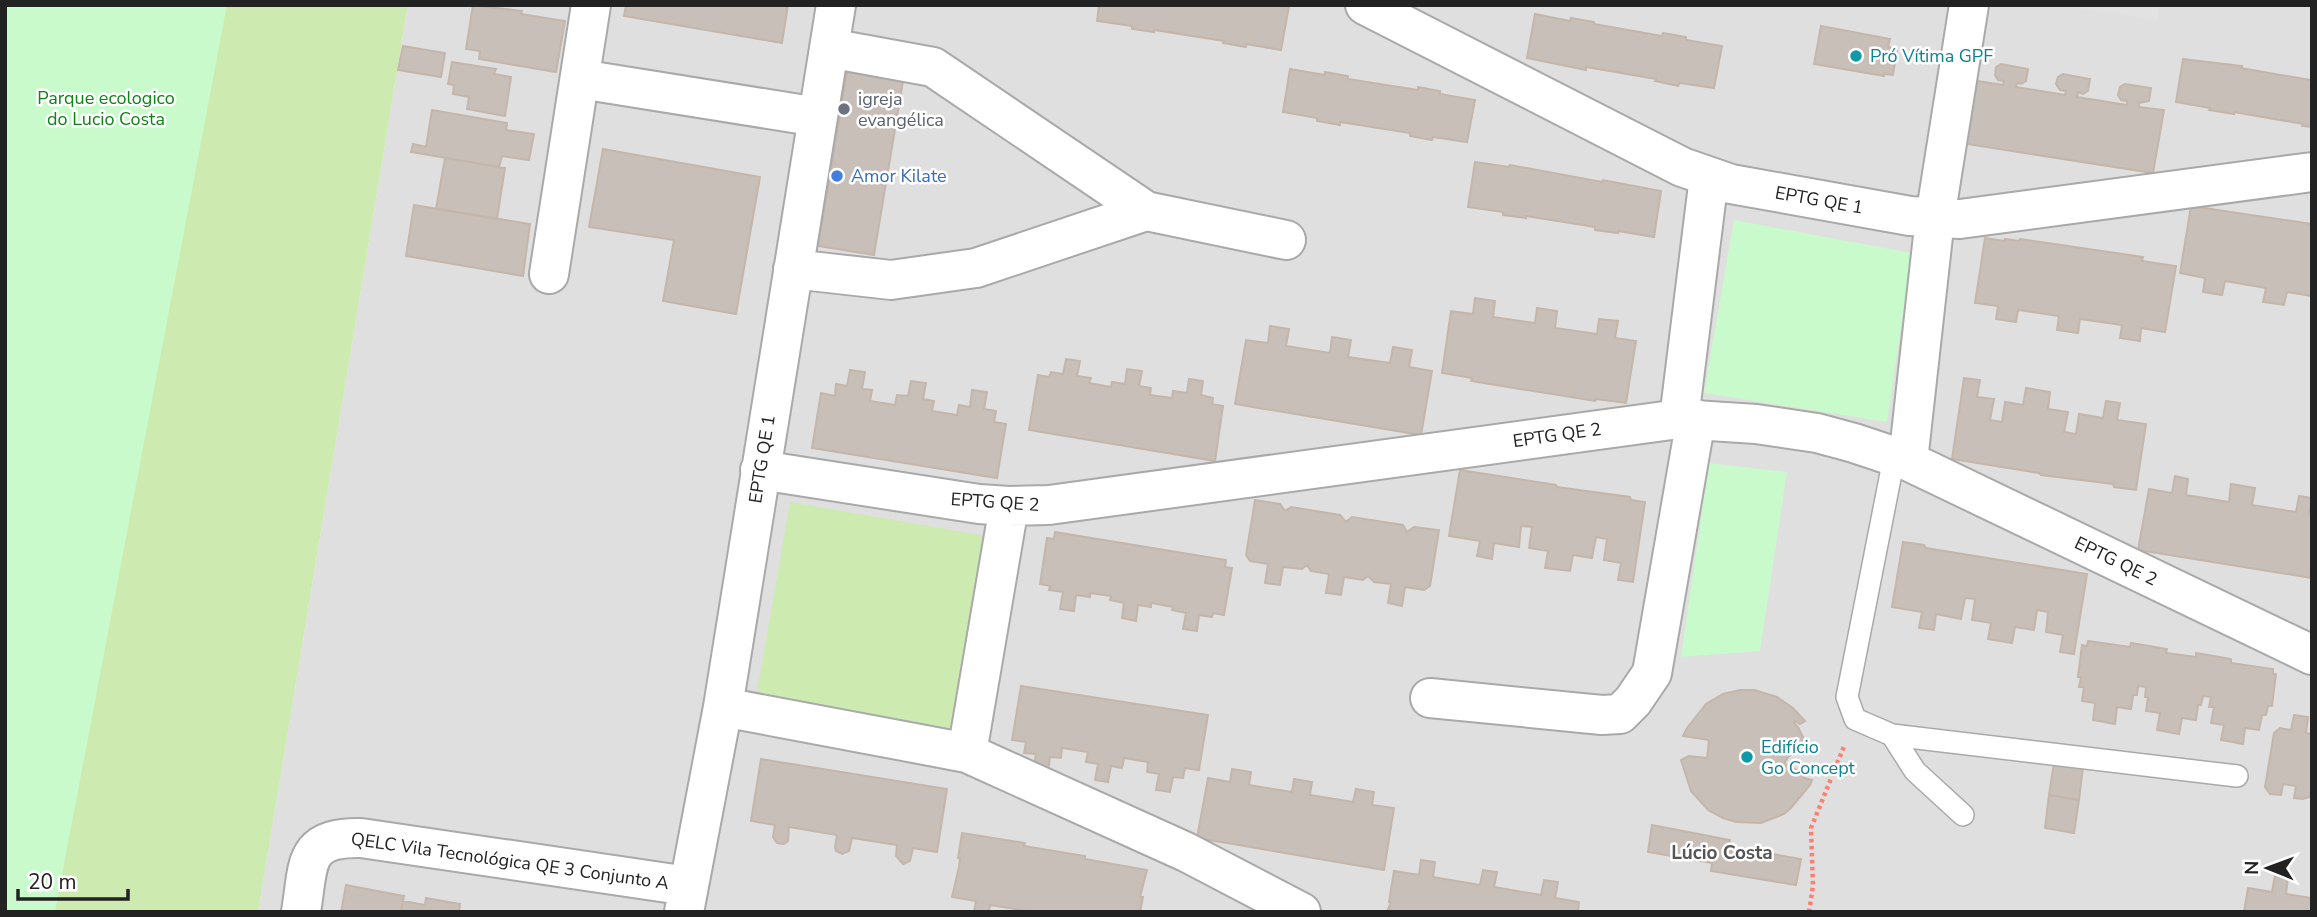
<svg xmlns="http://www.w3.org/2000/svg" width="2317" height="917" font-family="'Nunito Sans',sans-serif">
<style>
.residential{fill:#e0dfdf}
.grass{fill:#cdebb0}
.park{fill:#c8facc}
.parking{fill:#e2e2e2}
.building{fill:#c7bfb8;stroke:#c4b6ab;stroke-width:2}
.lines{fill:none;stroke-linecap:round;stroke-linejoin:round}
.service-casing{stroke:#a9a9a9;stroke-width:24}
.minor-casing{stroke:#a9a9a9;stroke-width:42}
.path{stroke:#fa8072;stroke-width:4.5;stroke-dasharray:3.5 3.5;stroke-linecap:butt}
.service{stroke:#fff;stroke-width:21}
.minor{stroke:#fff;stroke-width:38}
.culture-dot{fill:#0f9aa8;stroke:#fff;stroke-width:2.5}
.worship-dot{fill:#6b7280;stroke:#fff;stroke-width:2.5}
.shop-dot{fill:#3f7fe0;stroke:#fff;stroke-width:2.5}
.labels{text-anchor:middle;stroke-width:5;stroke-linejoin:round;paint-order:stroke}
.culture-label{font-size:18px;fill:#0d838f;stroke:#fff;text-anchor:start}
.park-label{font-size:18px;fill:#0c8416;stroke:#fff}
.worship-label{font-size:18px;fill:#5b616d;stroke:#fff;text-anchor:start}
.shop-label{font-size:18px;fill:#366cbe;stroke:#fff;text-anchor:start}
.street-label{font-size:18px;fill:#222;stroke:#fff}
.neighbourhood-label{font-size:19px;font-weight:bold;fill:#555;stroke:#fff}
</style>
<rect width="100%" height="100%" fill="#f2efe9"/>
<path class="residential" d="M408 5H2312V912H258Z"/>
<path class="grass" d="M5 5H408L258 912H5Z
M790 502 986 536 952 731 756 697Z"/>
<path class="park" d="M5 5H227L55 912H5Z
M1734 220 1912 253 1887 422 1704 393Z
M1709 463 1787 472 1760 651 1681 657Z"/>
<path class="parking" d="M2061 5H2159L2157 20Z"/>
<path class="building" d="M473 5 522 11 521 14 565 21 556 72 479 59 480 51 466 49Z
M626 5H788L782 43 624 16Z
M1099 5H1286L1289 6 1281 50 1246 44V47L1223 43 1224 41 1154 30V32L1132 29V26L1097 21Z
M1535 14 1570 21 1571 18 1594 22V24L1662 36 1663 33 1686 37V40L1722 46 1714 88 1680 83 1678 86 1655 81 1656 79 1586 67V70L1527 58Z
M1821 26 1890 39 1888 47 1897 49 1893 75 1884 74V76L1814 64Z
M403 46 445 53 441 77 398 70Z
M2183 59 2242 66 2241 68 2310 80 2312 77V127L2302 126 2303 124 2234 112V114L2209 110 2210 108 2176 102Z
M452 62 496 69 494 74 511 77 505 116 467 109 469 97 453 94 454 85 448 84Z
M2001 64 2028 69 2026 81 2021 84 2017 83 2016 87 2065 95 2066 91 2060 90 2056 84 2058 77 2063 74 2090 79 2088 91 2083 94 2078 92 2077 97 2127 105V101L2121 100 2118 95 2120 87 2125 84 2151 88 2149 101 2139 103V107L2164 110 2153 173 1967 144 1977 81 2003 85 2004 81 1998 80 1995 75 1996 67Z
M1290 69 1325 75V72L1348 76V79L1418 90V87L1440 91V94L1475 100 1467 142 1433 137 1432 140 1410 136V133L1340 122V125L1317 121V118L1283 112Z
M847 72 903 81 874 255 818 246Z
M432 110 507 123 506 130 534 134 529 160 502 156 499 167 411 152 413 144 426 147Z
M603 149 760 177 736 314 663 301 674 240 589 227Z
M445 158 505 168 497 219 436 209Z
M1475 162 1509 167 1510 165 1602 182 1603 180 1661 191 1654 237 1618 231V233L1595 230V227L1526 216V218L1503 215V212L1468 207Z
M414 205 530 224 523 276 406 256Z
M2191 206 2312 224V296L2287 292 2284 305 2263 302 2266 288 2225 281 2222 295 2203 292 2205 278 2180 273Z
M1985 238 2005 241V239L2019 241 2020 239 2143 257 2142 261 2176 266 2165 332 2141 328 2140 341 2120 338 2122 325 2080 319 2078 333 2057 330 2059 316 2018 310 2016 322 1996 319 1998 306 1975 303Z
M1475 298 1495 301 1493 317 1535 323 1537 308 1557 311 1555 328 1597 334 1599 319 1618 321 1615 338 1636 341 1626 403 1596 399 1595 401 1471 381 1472 378 1442 373 1451 311 1473 314Z
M1270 326 1289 329 1286 346 1330 353 1332 337 1351 340 1348 357 1390 363 1393 347 1412 350 1409 367 1432 371 1421 435 1235 404 1246 340 1268 343Z
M1066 359 1080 361 1077 376 1091 378 1089 383 1111 387 1112 382 1125 384 1127 369 1142 371 1139 386 1151 388 1150 395 1172 398 1173 391 1187 393 1189 379 1203 381 1201 395 1213 398 1212 404 1223 406 1215 461 1029 430 1038 375 1049 377 1051 372 1063 374Z
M850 370 865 372 862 389 872 390 870 401 895 405 897 395 908 396 911 381 926 383 923 399 934 401 932 411 957 415 959 405 970 407 972 390 987 392 984 409 996 411 994 422 1006 424 997 478 812 448 821 393 835 396 836 384 847 386Z
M1964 378 1980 380 1977 397 1994 399 1990 420 2002 422 2005 402 2023 405 2026 388 2050 392 2048 409 2068 412 2064 432 2076 434 2079 414 2103 418 2106 401 2120 403 2117 420 2146 424 2136 490 2114 487 2113 484 2041 475 2039 473 1952 459Z
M1460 470 1556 485 1557 487 1630 497 1631 500 1645 502 1633 582 1618 580 1621 563 1604 560 1607 539 1596 537 1592 558 1573 555 1570 571 1545 568 1548 551 1529 548 1532 527 1521 526 1519 547 1494 543 1492 559 1477 556 1480 541 1449 536Z
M2175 476 2188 479 2186 495 2229 502 2231 484 2255 488 2252 505 2296 512 2299 496 2312 498 2309 514 2312 515V578L2138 550 2149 489 2172 493Z
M1255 500 1280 504 1285 511 1291 507 1340 515 1346 522 1352 517 1403 525 1407 532 1414 527 1439 530 1430 586 1424 590 1405 587 1402 606 1388 603 1391 584 1374 582 1368 576 1363 580 1344 577 1341 595 1326 593 1329 574 1311 571 1307 565 1302 569 1283 567 1280 585 1265 583 1268 564 1250 561 1246 555Z
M1055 532 1226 560 1225 567 1232 568 1224 615 1213 613 1212 617 1199 615 1197 631 1183 629 1186 613 1172 610 1173 607 1151 603V607L1138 605 1136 621 1122 618 1124 603 1110 600 1111 596 1090 593V597L1076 595 1074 611 1060 609 1063 592 1049 590 1050 586 1040 584 1047 538 1054 539Z
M1903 542 1924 545 1926 548 2087 574 2074 654 2060 652 2063 635 2046 632 2048 612 2037 610 2034 630 2015 627 2012 643 1988 639 1991 623 1972 620 1975 599 1965 598 1961 619 1936 614 1934 630 1919 628 1922 612 1892 607Z
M2088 641 2130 647 2131 643 2167 649 2166 653 2196 657V653L2231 659V663L2273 669V674H2276L2272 706H2268L2266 715H2262L2259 730 2245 728 2243 744 2221 740 2224 725 2211 723 2214 707H2209L2211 697 2203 696 2201 705H2198L2196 720 2182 718 2179 734 2157 730 2160 713 2146 711 2148 697H2145L2146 687 2138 686 2137 695H2133L2131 709 2117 707 2115 724 2093 720 2095 703 2082 701 2084 687H2079L2081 677H2078L2082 645 2087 646Z
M1021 686 1208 715 1199 770 1185 768 1183 778 1173 777 1170 792 1156 790 1159 774 1147 772 1148 762 1124 758 1122 768 1111 766 1108 782 1095 780 1098 764 1086 762 1088 752 1062 748 1061 758 1050 757 1048 773 1033 771 1036 754 1024 753 1026 742 1012 740Z
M1740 690H1754L1777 697 1793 708 1805 721 1800 724 1795 721 1794 723 1798 727 1804 739 1785 761V765L1806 774 1804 778 1812 780 1810 785 1791 808 1784 814 1761 823 1736 822 1723 818 1708 810 1691 791 1681 760 1689 756 1707 758 1709 740 1683 736 1687 728 1706 704 1723 694Z
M2294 715 2308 717 2306 733 2312 734V796L2303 799 2294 798 2296 786 2283 784 2281 795 2270 794 2265 787 2274 733 2280 728 2291 730Z
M761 759 947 789 937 852 913 848 910 861 903 864 896 856 897 845 852 838 849 851 842 854 836 851 835 847 837 835 789 827 788 841 784 844 777 843 773 837 775 825 751 821Z
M2054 763 2083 767 2079 800 2049 795Z
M1232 769 1251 772 1249 785 1292 792 1294 779 1312 782 1310 795 1353 802 1356 789 1374 792 1372 805 1394 808 1384 870 1197 838 1208 778 1230 782Z
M2049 795 2079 800 2074 833 2045 828Z
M1652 825 1730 840 1728 851 1731 852 1732 847 1801 859 1796 885 1711 871 1712 863 1648 852Z
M962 833 1025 843 1024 846 1085 856V859L1147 870 1140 897H1143L1140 912H1033L990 905 989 912H974L976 901 952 897 959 867 960 858H958Z
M1421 860 1435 862 1433 877 1480 885 1483 870 1497 872 1494 887 1541 895 1544 880 1558 882 1555 898 1579 902 1578 912H1387L1391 902H1389L1394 871 1419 875Z
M2275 875 2288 878 2286 894 2312 898V912H2244L2248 888 2272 892Z
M346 885 404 896 401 912H341Z
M426 898 460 904 459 912H401L403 901 425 905Z"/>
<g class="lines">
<g class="service-casing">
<path id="service" d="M1894 458 1847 697 1855 719 1892 735 2237 776
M1892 735 1915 771 1963 815"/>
</g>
<g class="minor-casing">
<path id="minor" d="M1365 5 1682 167 1731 184 1910 216 1960 219 2312 172
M829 48 933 67 1146 211 1286 240
M580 79 818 117
M793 269 891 280 976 268 1146 211
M549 274 591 5
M1679 419 1709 177
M1908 461 1935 218 1969 5
M760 470 979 504 1009 506 1049 505 1679 419 1756 424 1817 433 1854 443 1908 461 2312 655
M1430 698 1602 715 1620 714 1633 701 1652 673 1696 419
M723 707 967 753 1186 852 1301 912
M967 753 1009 506
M301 912C309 864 302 837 361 838L688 886
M684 912 723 707 836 5"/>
</g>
<path class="path" d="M1809 912 1813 886 1811 828 1845 744"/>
<use href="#service" class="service"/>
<use href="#minor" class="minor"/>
</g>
<g class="culture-dot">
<circle cx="1856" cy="56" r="7"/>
<circle cx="1747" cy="757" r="7"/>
</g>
<circle class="worship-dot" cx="844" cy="109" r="7"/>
<circle class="shop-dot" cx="837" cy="176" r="7"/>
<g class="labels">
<g class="culture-label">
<text x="1870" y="62">Pró Vítima GPF</text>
<text x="1761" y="753">Edifício<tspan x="1761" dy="21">Go Concept</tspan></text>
</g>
<g class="park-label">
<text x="106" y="104">Parque ecologico<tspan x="106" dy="21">do Lucio Costa</tspan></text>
</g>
<g class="worship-label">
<text x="858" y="105">igreja<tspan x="858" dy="21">evangélica</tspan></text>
</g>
<g class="shop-label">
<text x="851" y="182">Amor Kilate</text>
</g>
<g class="street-label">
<text transform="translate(1819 200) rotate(10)" y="6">EPTG QE 1</text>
<text transform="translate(1557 435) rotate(-8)" y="6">EPTG QE 2</text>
<text transform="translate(762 459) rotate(-81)" y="6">EPTG QE 1</text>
<text transform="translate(995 502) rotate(4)" y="6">EPTG QE 2</text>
<text transform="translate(2116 561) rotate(26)" y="6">EPTG QE 2</text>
<text transform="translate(510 861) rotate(8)" y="6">QELC Vila Tecnológica QE 3 Conjunto A</text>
</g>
<g class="neighbourhood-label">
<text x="1722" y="859">Lúcio Costa</text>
</g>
</g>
<rect width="2317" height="917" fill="none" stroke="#222222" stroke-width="14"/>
<g transform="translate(2268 868) rotate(271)" stroke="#ffffff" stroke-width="5" paint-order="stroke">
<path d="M0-5L12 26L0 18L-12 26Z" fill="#222222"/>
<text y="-10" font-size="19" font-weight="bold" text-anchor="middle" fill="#222222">N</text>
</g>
<path d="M18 889v10h110v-10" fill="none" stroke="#222222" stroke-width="3.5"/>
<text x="28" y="889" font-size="21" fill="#222222" stroke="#ffffff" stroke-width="5" paint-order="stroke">20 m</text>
</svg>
